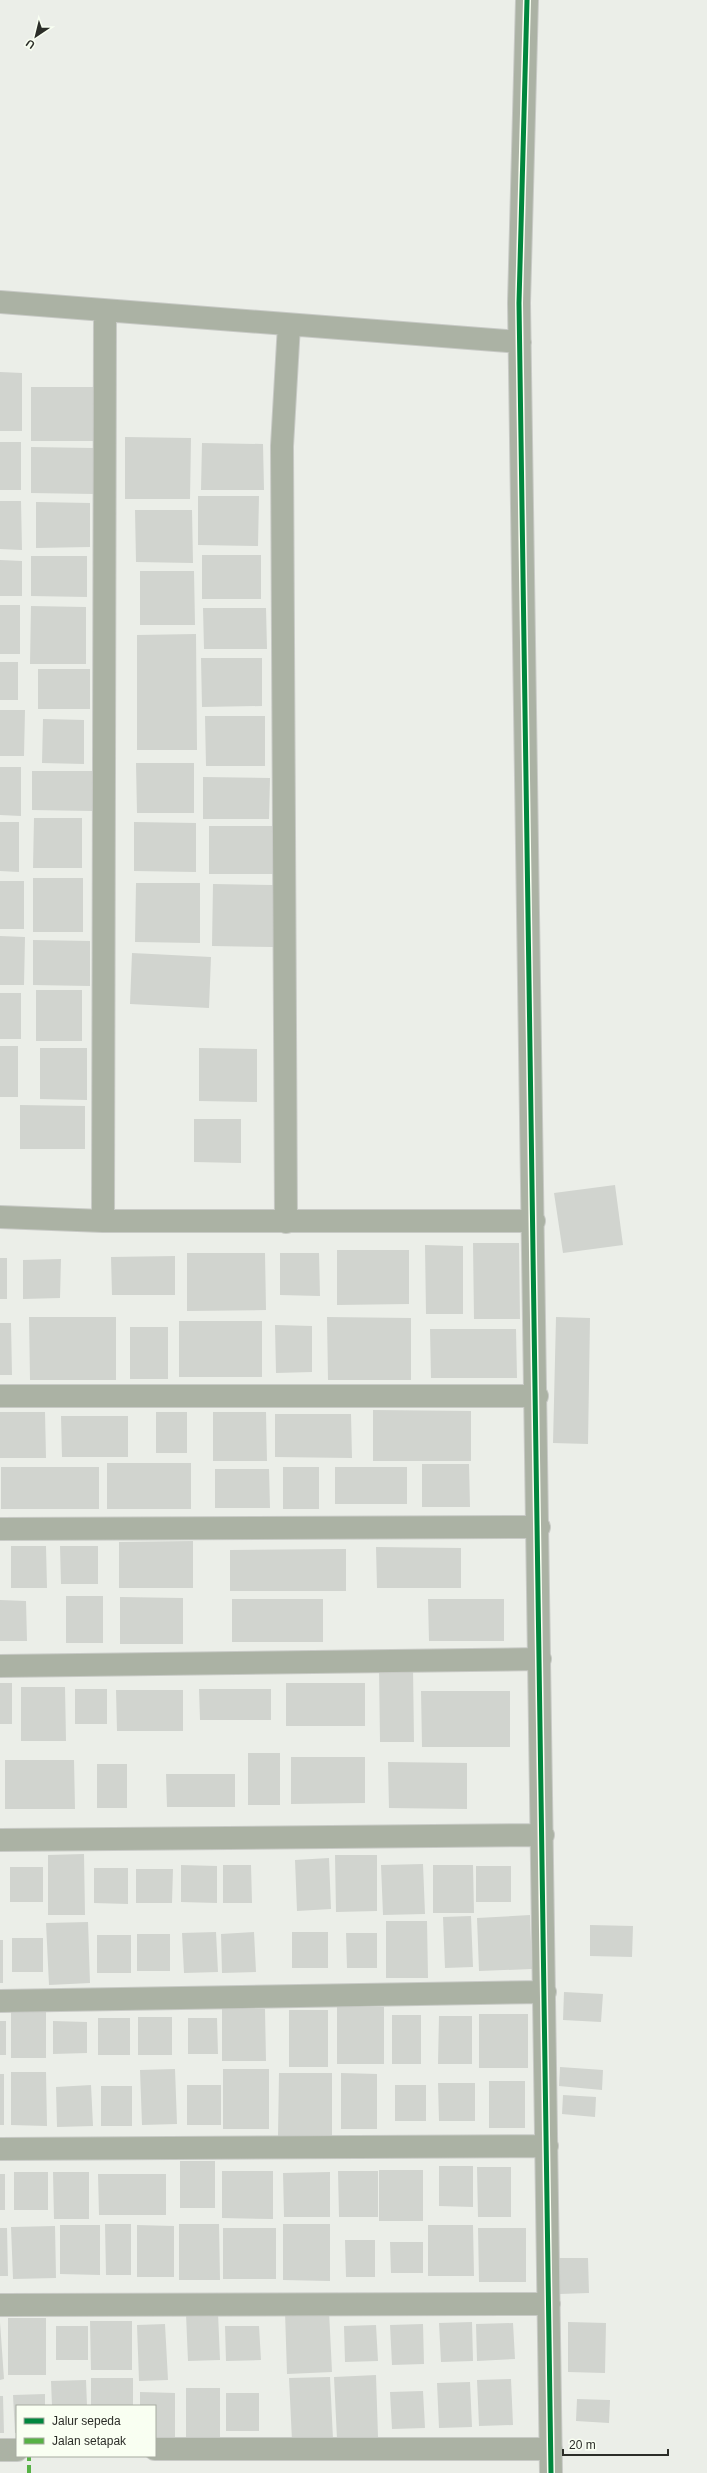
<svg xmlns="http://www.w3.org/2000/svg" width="707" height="2473" font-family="Arial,sans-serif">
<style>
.building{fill:#d1d4cf}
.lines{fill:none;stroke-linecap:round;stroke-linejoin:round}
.street-casing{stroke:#c8cac6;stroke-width:24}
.street{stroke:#abb2a4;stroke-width:22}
.quiet{stroke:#56b245;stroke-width:4;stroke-dasharray:8 4;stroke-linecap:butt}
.cycleway-casing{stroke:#f9fff2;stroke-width:8}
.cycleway{stroke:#00873e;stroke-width:5}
</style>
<rect width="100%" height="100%" fill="#ebeee8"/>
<path class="building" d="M0 372 22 373V431H0Z
M31 387H93V441H31Z
M125 437 191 438 190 499H125Z
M0 442H21V490H0Z
M202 443 263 444 264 490H201Z
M31 447 94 448V494L31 493Z
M198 496H259L258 546 198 545Z
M0 501H21L22 550 0 549Z
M36 502 90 503V547L36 548Z
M135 510H192L193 563 136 562Z
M202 555H261V599H202Z
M31 556H87V597L31 596Z
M0 560 22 561V596H0Z
M140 571H194L195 625H140Z
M0 605H20V654H0Z
M31 606 86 607V664H30Z
M203 608H266L267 649H204Z
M196 634 197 750H137V635Z
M201 658H262V706L202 707Z
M0 662H18V700H0Z
M38 669H90V709H38Z
M0 710H25L24 756H0Z
M205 716H265V766H206Z
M43 719 84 720V764L42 763Z
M136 763H194V813H137Z
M0 767H21V816L0 815Z
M32 771H92V811L32 810Z
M203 777 270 778 269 819H203Z
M34 818H82V868H33Z
M0 822H19V872L0 871Z
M134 822 196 823V872L134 871Z
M209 826H274V874H209Z
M33 878H83V932H33Z
M0 881H24V929H0Z
M136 883H200V943L135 942Z
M213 884 273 885V947L212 946Z
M0 936 25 937 24 985H0Z
M33 940 90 941V986L33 985Z
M132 953 211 957 209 1008 130 1004Z
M36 990H82V1041H36Z
M0 993H21V1039H0Z
M0 1046H18V1097H0Z
M40 1048H87V1100L40 1099Z
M199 1048 257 1049V1102L199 1101Z
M20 1105 85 1106V1149H20Z
M194 1119H241V1163L194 1162Z
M615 1185 623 1245 563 1253 554 1193Z
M473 1243H519L520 1319H474Z
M425 1245 463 1246V1314H426Z
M337 1250H409V1304L337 1305Z
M187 1253H265L266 1310 187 1311Z
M280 1253H319L320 1296 280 1295Z
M175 1256V1295H112L111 1257Z
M0 1258H7V1299H0Z
M61 1259 60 1298 23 1299V1260Z
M29 1317H116V1380H30Z
M327 1317 411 1318V1380H328Z
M556 1317 590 1318 588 1444 553 1443Z
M179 1321H262V1377H179Z
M0 1323H11L12 1375H0Z
M275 1325 312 1326V1372L276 1373Z
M130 1327H168V1379H130Z
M430 1329H516L517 1378H431Z
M373 1410 471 1411V1461H373Z
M0 1412H45L46 1458H0Z
M156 1412H187V1453H156Z
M213 1412H266L267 1461H213Z
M275 1414H351L352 1458 275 1457Z
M61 1416H128V1457H62Z
M107 1463H191V1509H107Z
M422 1464H469L470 1507H422Z
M1 1467H99V1509H1Z
M283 1467H319V1509H283Z
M335 1467H407V1504H335Z
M215 1469H269L270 1508H215Z
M193 1541V1588H119V1542Z
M11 1546H46L47 1588H11Z
M60 1546H98V1584H61Z
M376 1547 461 1548V1588H377Z
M346 1549V1591H230V1550Z
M66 1596H103V1643H66Z
M120 1597 183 1598V1644H120Z
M232 1599H323V1642H232Z
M428 1599H504V1641H429Z
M0 1600 26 1601 27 1641H0Z
M379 1667H413L414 1742H380Z
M0 1683H12V1724H0Z
M286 1683H365V1726H286Z
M21 1687H65L66 1741H21Z
M75 1689H107V1724H75Z
M199 1689H271V1720H200Z
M116 1690H183V1731H117Z
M421 1691H510V1747H422Z
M248 1753H280V1805H248Z
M291 1757H365V1803L291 1804Z
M5 1760H74L75 1809H5Z
M388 1762 467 1763V1809L389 1808Z
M97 1764H127V1808H97Z
M166 1774H235V1807H167Z
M84 1854 85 1915H48V1855Z
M335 1855H377V1911L336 1912Z
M329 1858 331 1909 297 1911 295 1860Z
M423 1864 425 1914 383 1915 381 1865Z
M181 1865 217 1866V1903L181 1902Z
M223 1865H251L252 1903H223Z
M433 1865H473L474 1913H433Z
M476 1866H511V1902H476Z
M10 1867H43V1902H10Z
M94 1868H128V1904L94 1903Z
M136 1869H173L172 1903H136Z
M530 1915 532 1969 479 1971 477 1918Z
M471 1916 473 1967 445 1968 443 1917Z
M386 1921H427L428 1978H386Z
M88 1922 90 1983 49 1985 46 1923Z
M590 1925 633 1926 632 1957 590 1956Z
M216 1932 218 1972 184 1973 182 1933Z
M254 1932 256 1972 222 1973 221 1934Z
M292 1932H328V1968H292Z
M346 1933H377V1968H347Z
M137 1934H170V1971H137Z
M97 1935H131V1973H97Z
M12 1938H43V1972H12Z
M0 1940H3V1983H0Z
M564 1992 603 1994 601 2022 563 2020Z
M46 2007V2058H11V2008Z
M337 2007H384V2064H337Z
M222 2009H265L266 2061H222Z
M289 2010H328V2067H289Z
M479 2014H528V2068H479Z
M392 2015H421V2064H392Z
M439 2016H472V2064H438Z
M138 2017H172V2055H138Z
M98 2018H130V2055H98Z
M188 2018H217L218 2054H188Z
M0 2021H6V2055H0Z
M53 2021 87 2022V2053L53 2054Z
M560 2067 603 2070 602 2090 559 2086Z
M175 2069 177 2124 142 2125 140 2070Z
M223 2069H269V2129H223Z
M11 2072H46L47 2126 11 2125Z
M279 2073H332V2136H278Z
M341 2073 377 2074V2129H341Z
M0 2074H4V2125H0Z
M489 2081H525V2128H489Z
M438 2083H475V2121H439Z
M91 2085 93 2126 57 2127 56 2087Z
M187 2085H221V2125H187Z
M395 2085H426V2121H395Z
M101 2086H132V2126H101Z
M563 2095 596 2097 595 2117 562 2114Z
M180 2161H215V2208H180Z
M439 2166H473V2207L439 2206Z
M477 2167H511V2217H478Z
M379 2170H423V2221H379Z
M222 2171H273V2219L222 2218Z
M338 2171H378V2217H339Z
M14 2172H48V2210H14Z
M53 2172H89V2219H54Z
M330 2172V2217H284L283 2173Z
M0 2174H5V2210H0Z
M98 2174H166V2215H99Z
M105 2224H131V2275H106Z
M179 2224H219L220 2280H179Z
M283 2224H330V2281L283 2280Z
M60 2225H100V2275L60 2274Z
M137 2225 174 2226V2277H137Z
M428 2225H473L474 2276H428Z
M55 2226 56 2278 13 2279 11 2227Z
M0 2228H7L8 2276H0Z
M223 2228H276V2279H223Z
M478 2228H526V2282H479Z
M345 2240H375V2277H346Z
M390 2242H423V2273H391Z
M559 2258H588L589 2293 560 2294Z
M329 2311 332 2372 287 2374 285 2312Z
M218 2313 220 2360 188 2361 186 2314Z
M8 2318H46V2375H8Z
M90 2321H132V2370H91Z
M0 2322 4 2379 0 2380Z
M472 2322 473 2361 441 2362 439 2323Z
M568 2322 606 2323 605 2373 568 2372Z
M513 2323 515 2359 477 2361 476 2324Z
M165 2324 168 2380 139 2381 137 2325Z
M423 2324 424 2364 392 2365 390 2325Z
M376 2325 378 2361 345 2362 344 2326Z
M56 2326H88V2360H56Z
M225 2326H259L261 2360 226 2361Z
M376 2375 378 2437 337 2439 334 2377Z
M330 2377 333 2439 292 2441 289 2378Z
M91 2378H133V2406H91Z
M511 2379 513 2425 479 2426 477 2380Z
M86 2380 87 2406H52L51 2381Z
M470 2382 472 2427 439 2428 437 2383Z
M186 2388H220V2441H186Z
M423 2391 425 2428 392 2429 390 2392Z
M140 2392 175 2393V2444H155V2406H140Z
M226 2393H259V2431H226Z
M45 2394V2406H17V2433H15L13 2395Z
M0 2396H3L4 2433H0Z
M577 2399 610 2400 609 2423 576 2421Z"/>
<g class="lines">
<g class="street-casing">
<path id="street" d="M527 0 519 303 551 2473
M0 302 520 342
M0 1217 103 1221H534
M103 1221 105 311
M286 1222 282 446 289 325
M0 1396H537
M0 1529 539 1527
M0 1666 540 1659
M0 1840 543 1835
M0 2001 545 1992
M0 2149 547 2146
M0 2305 549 2304
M155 2449H551
M0 2450H17"/>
</g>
<use href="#street" class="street"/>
<path class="quiet" d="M29 2473V2456"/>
<g class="cycleway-casing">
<path id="cycleway" d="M527 0 519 303 551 2473"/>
</g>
<use href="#cycleway" class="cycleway"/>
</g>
<rect x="16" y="2405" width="140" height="52" fill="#f9fff2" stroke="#a7aba1"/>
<rect x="24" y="2418" width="20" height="6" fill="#00873e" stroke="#a7aba1"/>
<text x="52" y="2425" font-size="12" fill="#2b2d28">Jalur sepeda</text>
<rect x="24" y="2438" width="20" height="6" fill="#56b245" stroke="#a7aba1"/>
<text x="52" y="2445" font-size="12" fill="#2b2d28">Jalan setapak</text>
<g transform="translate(36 36) rotate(215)" stroke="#f9fff2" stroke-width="3" paint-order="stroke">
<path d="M0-3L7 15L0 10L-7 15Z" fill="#2b2d28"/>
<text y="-6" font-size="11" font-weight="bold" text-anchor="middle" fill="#2b2d28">U</text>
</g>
<path d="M563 2449v6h105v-6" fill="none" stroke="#2b2d28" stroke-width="2"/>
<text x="569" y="2449" font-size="12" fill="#2b2d28" stroke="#f9fff2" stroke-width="3" paint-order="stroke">20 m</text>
</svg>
